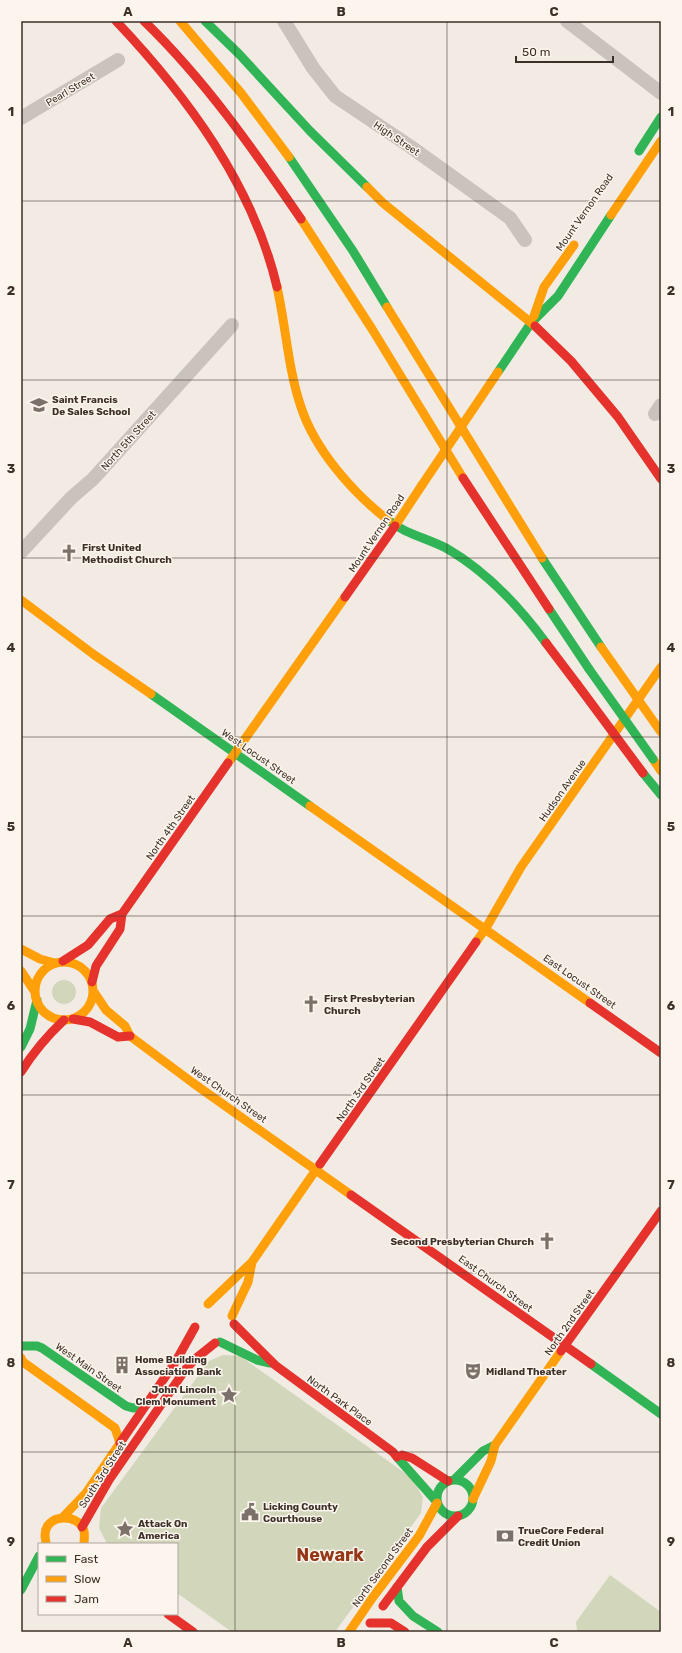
<svg xmlns="http://www.w3.org/2000/svg" width="682" height="1653" font-family="Rubik,sans-serif">
<style>
.green{fill:#d2d7bc}
.lines{fill:none;stroke-linecap:round;stroke-linejoin:round}
.street{stroke:#cac3bd;stroke-width:14}
.fast{stroke:#30b455;stroke-width:9}
.slow{stroke:#ff9f0a;stroke-width:9}
.jam{stroke:#e5322d;stroke-width:9}
.fast-bridge{stroke:#30b455;stroke-width:9}
.slow-bridge{stroke:#ff9f0a;stroke-width:9}
.jam-bridge{stroke:#e5322d;stroke-width:9}
.grid{fill:none;stroke:#3c3029;stroke-width:1;stroke-opacity:0.55}
.labels{text-anchor:middle;stroke-width:3;stroke-linejoin:round;paint-order:stroke}
.street-label{font-size:10px;fill:#3c3029;stroke:#fcf5ed}
.poi-label{font-size:10px;font-weight:bold;fill:#3c3029;stroke:#fcf5ed;text-anchor:start}
.town-label{font-size:18px;font-weight:bold;fill:#953818;stroke:#fcf5ed}
.neatline{fill:none;stroke:#3c3029;stroke-width:1.5}
.grid-label{font-size:13px;text-anchor:middle;font-weight:bold;fill:#3c3029}
</style>
<rect width="100%" height="100%" fill="#f1ebe4"/>
<path class="green" d="M52 992a12 12 0 1 1 24 0a12 12 0 1 1-24 0Z
M223 1355 240 1356 412 1478 423 1497 421 1513 335 1632H232L177 1593V1544H107L99 1528 101 1508 209 1361Z
M610 1575 661 1612V1632L577 1631 576 1622Z"/>
<g class="lines">
<path class="street" d="M284 21 313 68 335 96 411 147 510 218 525 240
M567 21 661 93
M21 118 118 60
M655 414 661 405
M21 552 71 498 93 479 232 325"/>
<path class="fast" d="M205 21 239 54 310 131 367 187
M639 151 661 117
M289 157 353 251 387 307
M498 372 531 323 558 296 611 215
M388 520C405 534 427 538 446 548 486 571 519 606 546 643
M542 558 601 647
M549 609 589 669
M151 694 310 806
M643 773 661 795
M21 1047 30 1029 37 1000
M220 1342 257 1360 270 1363
M21 1346H37L42 1348 126 1406 133 1408 144 1406
M591 1364 661 1414
M397 1457 436 1501
M437 1498a18 18 0 1 1 36 0a18 18 0 1 1-36 0Z
M454 1480 483 1451 495 1445
M397 1587 399 1601 413 1616 438 1632
M21 1590 39 1556"/>
<path class="slow" d="M180 21 241 93 289 157
M367 187 383 203 535 326
M611 215 661 141
M301 219 372 329 463 478
M277 287C286 327 288 369 301 407 315 450 353 493 388 520
M387 307 542 558
M534 316 544 287 574 245
M395 526 422 485
M21 600 93 654 151 694
M653 759 661 771
M228 763 345 597
M310 806 590 1003
M476 942 486 928 521 867 661 667
M21 949 40 959 55 963
M35 991a29 29 0 1 1 58 0a29 29 0 1 1-58 0Z
M21 971 35 992
M94 992 106 1010 125 1026 130 1036 193 1083 351 1195
M208 1304 252 1262 320 1164
M232 1316 248 1282 252 1262
M21 1358 23 1362 115 1428 120 1443 86 1493 63 1517
M473 1499 491 1461 495 1445 561 1351
M46 1544C46 1541 45 1538 45 1535 45 1514 78 1512 84 1531 85 1535 84 1540 84 1544
M349 1632 373 1597 419 1536 437 1503"/>
<path class="jam" d="M116 21C187 96 253 185 277 287
M144 21C205 80 253 149 301 219
M535 326 571 361 618 417 661 479
M463 478 549 609
M345 597 395 526
M546 643 577 684
M63 961 88 945 110 919 122 914
M92 982 96 966 120 929 122 914 228 763
M590 1003 661 1053
M73 1019 90 1022 118 1037 130 1036
M21 1072C34 1051 46 1037 64 1020
M320 1164 476 942
M351 1195 591 1364
M234 1324 275 1365 393 1452 397 1457
M561 1351 661 1211
M120 1443 176 1361 195 1327
M402 1455 412 1458 448 1481
M82 1527 109 1480 185 1370 195 1359 215 1343
M383 1606 427 1547 458 1516
M168 1614 193 1632
M370 1623H391L405 1632"/>
<path class="fast-bridge" d="M589 669 653 759"/>
<path class="slow-bridge" d="M422 485 498 372
M601 647 661 732"/>
<path class="jam-bridge" d="M577 684 643 773"/>
</g>
<path class="grid" d="M235 21V1632M447 21V1632M21 201H661M21 380H661M21 558H661M21 737H661M21 916H661M21 1095H661M21 1273H661M21 1452H661"/>
<defs>
<g id="school-bare" transform="scale(1.38)"><path d="M0-5L7-2L0 1L-7-2ZM-4 1L0 2.5L4 1V4Q0 6-4 4Z" fill="#7b716a" stroke="#fcf5ed" stroke-width="2.5" paint-order="stroke"/></g>
<g id="church-bare" transform="scale(1.38)"><path d="M-1.2-6h2.4v3.5h3.3v2.4h-3.3V6h-2.4V-.1h-3.3v-2.4h3.3Z" fill="#7b716a" stroke="#fcf5ed" stroke-width="2.5" paint-order="stroke"/></g>
<g id="building-bare" transform="scale(1.38)"><path d="M-4-6H4V6H1V3H-1V6H-4ZM-2.5-4.3h1.7v1.8h-1.7ZM.8-4.3h1.7v1.8H.8ZM-2.5-1h1.7V.8h-1.7ZM.8-1h1.7V.8H.8Z" fill="#7b716a" stroke="#fcf5ed" stroke-width="2.5" paint-order="stroke"/></g>
<g id="theatre-bare" transform="scale(1.38)"><path d="M-5-5.5Q0-4 5-5.5V0Q5 5 0 6Q-5 5-5 0ZM-3.3-2.5H-1v1.5H-3.3ZM1-2.5H3.3v1.5H1ZM-2.8 1Q0 5.5 2.8 1Z" fill="#7b716a" stroke="#fcf5ed" stroke-width="2.5" paint-order="stroke"/></g>
<g id="sight-bare" transform="scale(1.38)"><path d="M0-6L1.8-2.2L6-1.7L2.9 1.2L3.7 5.4L0 3.3L-3.7 5.4L-2.9 1.2L-6-1.7L-1.8-2.2Z" fill="#7b716a" stroke="#fcf5ed" stroke-width="2.5" paint-order="stroke"/></g>
<g id="civic-bare" transform="scale(1.38)"><path d="M-.6-6.5H3V-4.5H.6V-3L4-1V1h2V6H-6V1h2V-1L-.6-3ZM-1.2 2.5V6h2.4V2.5Z" fill="#7b716a" stroke="#fcf5ed" stroke-width="2.5" paint-order="stroke"/></g>
<g id="bank-bare" transform="scale(1.38)"><path d="M-6-4H6V4H-6ZM0-2.3a2.3 2.3 0 1 0 0 4.6a2.3 2.3 0 1 0 0-4.6Z" fill="#7b716a" stroke="#fcf5ed" stroke-width="2.5" paint-order="stroke"/></g>
</defs>
<g fill-rule="evenodd">
<use href="#school-bare" x="39" y="405"/>
<use href="#church-bare" x="69" y="553"/>
<use href="#church-bare" x="311" y="1004"/>
<use href="#church-bare" x="547" y="1241"/>
<use href="#building-bare" x="122" y="1365"/>
<use href="#theatre-bare" x="473" y="1371"/>
<use href="#sight-bare" x="229" y="1395"/>
<use href="#civic-bare" x="250" y="1512"/>
<use href="#sight-bare" x="125" y="1529"/>
<use href="#bank-bare" x="505" y="1536"/>
</g>
<g class="labels">
<g class="street-label">
<text transform="translate(70 89) rotate(-31)" y="4">Pearl Street</text>
<text transform="translate(397 138) rotate(34)" y="4">High Street</text>
<text transform="translate(584 212) rotate(-55)" y="4">Mount Vernon Road</text>
<text transform="translate(128 440) rotate(-48)" y="4">North 5th Street</text>
<text transform="translate(376 533) rotate(-56)" y="4">Mount Vernon Road</text>
<text transform="translate(259 756) rotate(35)" y="4">West Locust Street</text>
<text transform="translate(562 790) rotate(-55)" y="4">Hudson Avenue</text>
<text transform="translate(170 827) rotate(-55)" y="4">North 4th Street</text>
<text transform="translate(580 981) rotate(35)" y="4">East Locust Street</text>
<text transform="translate(360 1089) rotate(-55)" y="4">North 3rd Street</text>
<text transform="translate(229 1094) rotate(35)" y="4">West Church Street</text>
<text transform="translate(496 1283) rotate(36)" y="4">East Church Street</text>
<text transform="translate(569 1322) rotate(-55)" y="4">North 2nd Street</text>
<text transform="translate(89 1367) rotate(35)" y="4">West Main Street</text>
<text transform="translate(340 1400) rotate(36)" y="4">North Park Place</text>
<text transform="translate(102 1474) rotate(-57)" y="4">South 3rd Street</text>
<text transform="translate(382 1567) rotate(-54)" y="4">North Second Street</text>
</g>
<g class="poi-label">
<text x="52" y="403">Saint Francis<tspan x="52" dy="12">De Sales School</tspan></text>
<text x="82" y="551">First United<tspan x="82" dy="12">Methodist Church</tspan></text>
<text x="324" y="1002">First Presbyterian<tspan x="324" dy="12">Church</tspan></text>
<text x="534" y="1245" text-anchor="end">Second Presbyterian Church</text>
<text x="135" y="1363">Home Building<tspan x="135" dy="12">Association Bank</tspan></text>
<text x="486" y="1375">Midland Theater</text>
<text x="216" y="1393" text-anchor="end">John Lincoln<tspan x="216" dy="12">Clem Monument</tspan></text>
<text x="263" y="1510">Licking County<tspan x="263" dy="12">Courthouse</tspan></text>
<text x="138" y="1527">Attack On<tspan x="138" dy="12">America</tspan></text>
<text x="518" y="1534">TrueCore Federal<tspan x="518" dy="12">Credit Union</tspan></text>
</g>
<g class="town-label">
<text x="330" y="1561">Newark</text>
</g>
</g>
<rect width="682" height="1653" fill="none" stroke="#fcf5ed" stroke-width="44"/>
<rect x="38" y="1543" width="140" height="72" fill="#fcf5ed" stroke="#afa69f"/>
<rect x="46" y="1556" width="20" height="6" fill="#30b455" stroke="#afa69f"/>
<text x="74" y="1563" font-size="12" fill="#3c3029">Fast</text>
<rect x="46" y="1576" width="20" height="6" fill="#ff9f0a" stroke="#afa69f"/>
<text x="74" y="1583" font-size="12" fill="#3c3029">Slow</text>
<rect x="46" y="1596" width="20" height="6" fill="#e5322d" stroke="#afa69f"/>
<text x="74" y="1603" font-size="12" fill="#3c3029">Jam</text>
<path d="M516 56v6h97v-6" fill="none" stroke="#3c3029" stroke-width="2"/>
<text x="522" y="56" font-size="12" fill="#3c3029" stroke="#fcf5ed" stroke-width="3" paint-order="stroke">50 m</text>
<rect x="22" y="22" width="638" height="1609" class="neatline"/>
<g class="grid-label">
<text x="128" y="16">A</text>
<text x="341" y="16">B</text>
<text x="554" y="16">C</text>
<text x="11" y="116">1</text>
<text x="671" y="116">1</text>
<text x="11" y="295">2</text>
<text x="671" y="295">2</text>
<text x="11" y="473">3</text>
<text x="671" y="473">3</text>
<text x="11" y="652">4</text>
<text x="671" y="652">4</text>
<text x="11" y="831">5</text>
<text x="671" y="831">5</text>
<text x="11" y="1010">6</text>
<text x="671" y="1010">6</text>
<text x="11" y="1189">7</text>
<text x="671" y="1189">7</text>
<text x="11" y="1367">8</text>
<text x="671" y="1367">8</text>
<text x="11" y="1546">9</text>
<text x="671" y="1546">9</text>
<text x="128" y="1647">A</text>
<text x="341" y="1647">B</text>
<text x="554" y="1647">C</text>
</g>
</svg>
